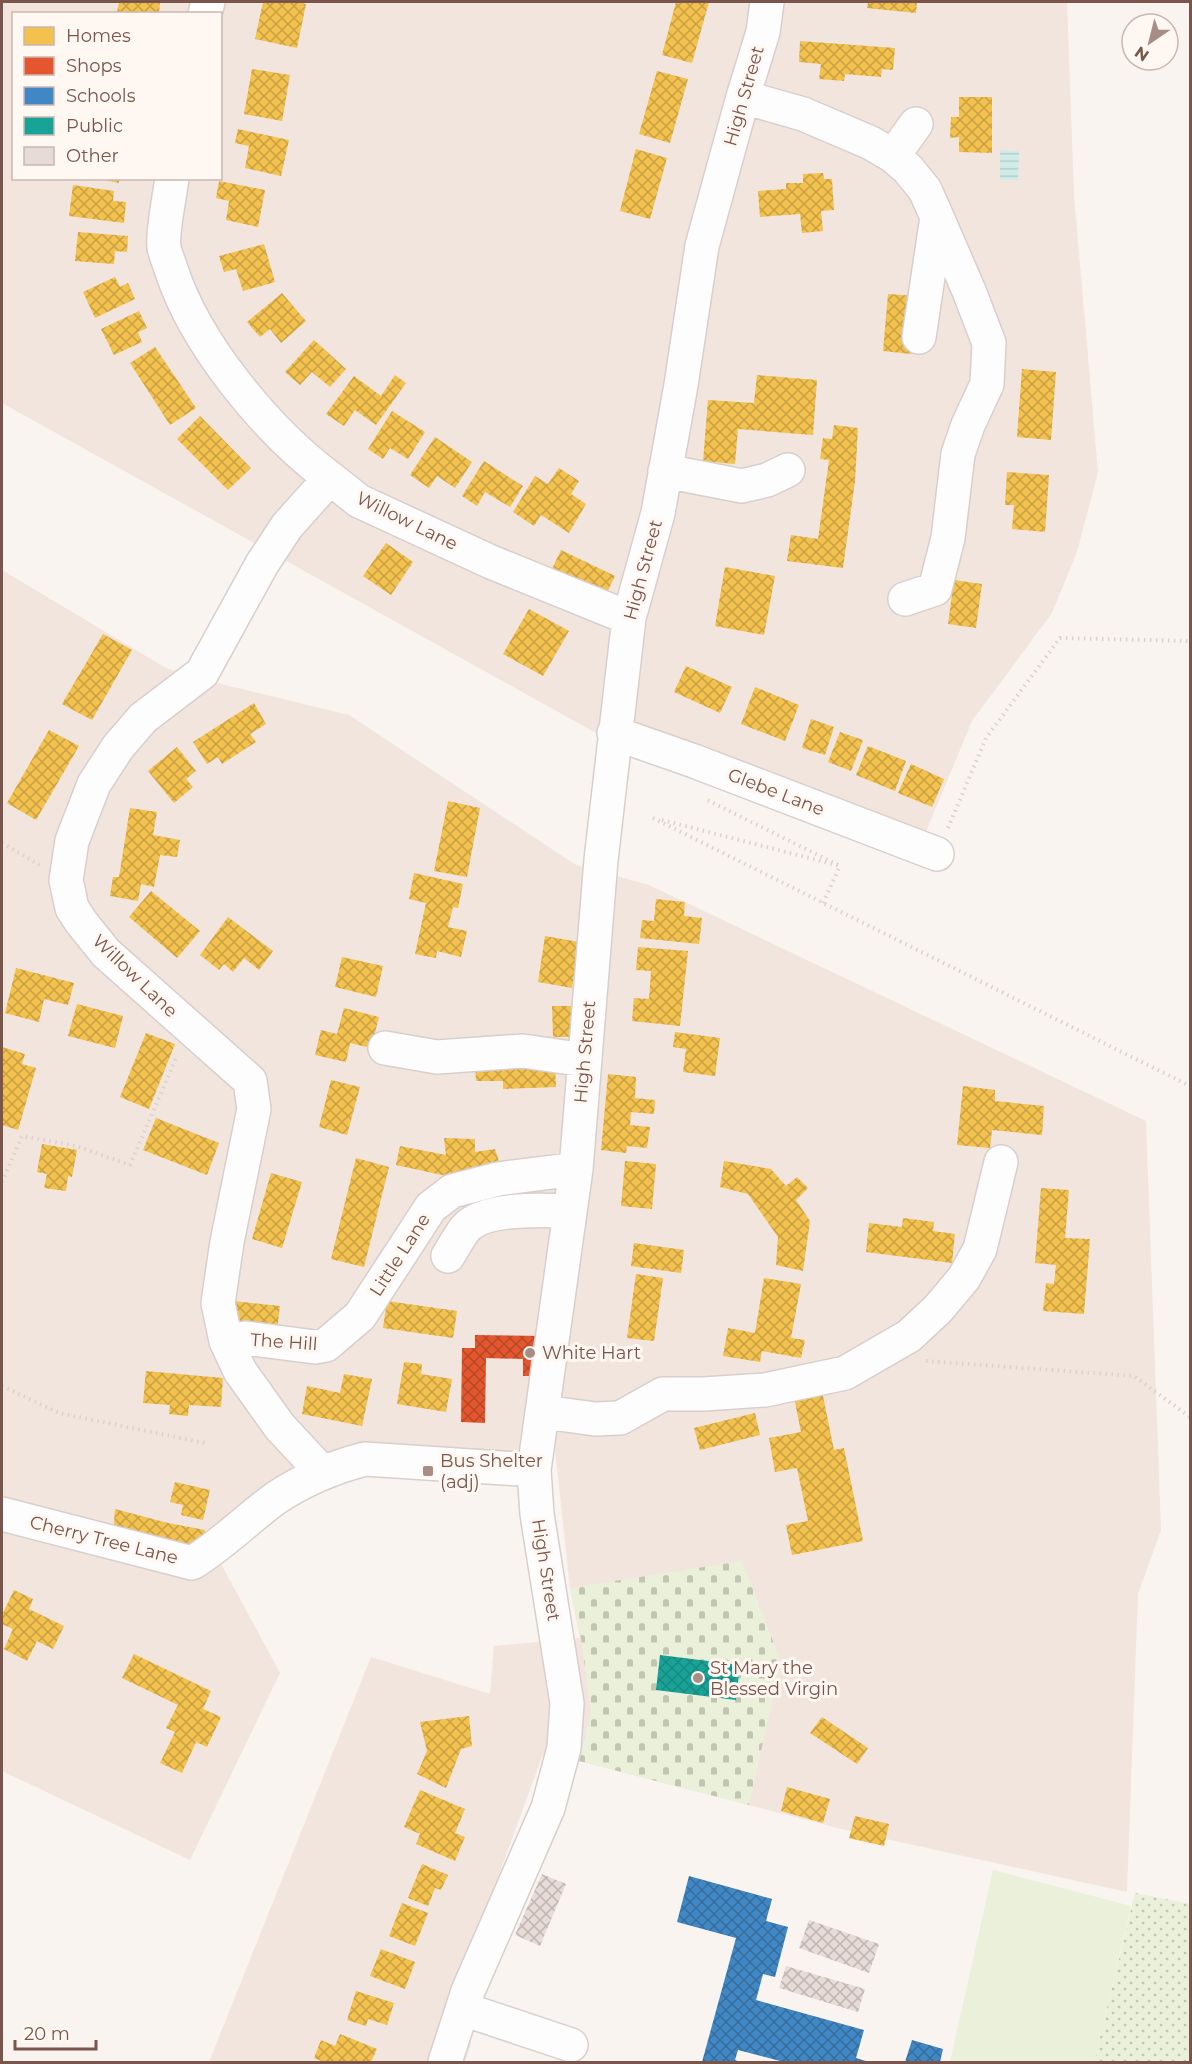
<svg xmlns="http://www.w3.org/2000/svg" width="1192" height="2064" font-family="Montserrat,sans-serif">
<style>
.residential{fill:#f2e5dd;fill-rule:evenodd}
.cemetery{fill:url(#cemetery-stones)}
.park{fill:url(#park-dots)}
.pitch{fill:#eaf0da}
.water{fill:url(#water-rules)}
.homes{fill:url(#homes-cross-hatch)}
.shops{fill:url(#shops-cross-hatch)}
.schools{fill:url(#schools-cross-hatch)}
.public{fill:url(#public-cross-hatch)}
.building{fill:url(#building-cross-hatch)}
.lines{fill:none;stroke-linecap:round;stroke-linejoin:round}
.minor-casing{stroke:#d8cfcc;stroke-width:36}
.path{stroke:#dbd2cf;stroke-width:4;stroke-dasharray:1.5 4.5;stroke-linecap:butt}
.minor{stroke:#fefdfd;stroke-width:33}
.poi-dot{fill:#a68d85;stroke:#fff8f2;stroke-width:2}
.labels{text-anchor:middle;stroke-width:6;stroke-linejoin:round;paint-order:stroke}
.street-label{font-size:18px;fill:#7a554c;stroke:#fff8f2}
.poi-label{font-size:18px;fill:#7a554c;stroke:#fff8f2;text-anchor:start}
</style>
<defs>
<pattern id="cemetery-stones" width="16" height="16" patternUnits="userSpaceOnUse" patternTransform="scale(1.5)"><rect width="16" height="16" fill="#eaf0da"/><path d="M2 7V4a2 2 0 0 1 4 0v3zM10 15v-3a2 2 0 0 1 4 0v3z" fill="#c3c5b3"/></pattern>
<pattern id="park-dots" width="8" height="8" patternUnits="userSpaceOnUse" patternTransform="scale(1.5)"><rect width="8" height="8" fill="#eaf0da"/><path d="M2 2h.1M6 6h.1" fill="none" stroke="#c3c5b3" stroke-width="1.8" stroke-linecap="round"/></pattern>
<pattern id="water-rules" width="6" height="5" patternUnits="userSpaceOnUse" patternTransform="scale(1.5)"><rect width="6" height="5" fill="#d0ece9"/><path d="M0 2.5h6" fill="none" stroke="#b6ccca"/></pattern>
<pattern id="homes-cross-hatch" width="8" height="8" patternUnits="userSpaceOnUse" patternTransform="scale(1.5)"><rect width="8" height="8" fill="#f2c14e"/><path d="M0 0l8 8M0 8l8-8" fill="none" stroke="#c9a043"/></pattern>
<pattern id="shops-cross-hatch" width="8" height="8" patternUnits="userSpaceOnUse" patternTransform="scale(1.5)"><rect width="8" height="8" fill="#e4572e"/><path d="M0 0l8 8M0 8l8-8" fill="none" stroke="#b44828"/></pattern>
<pattern id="schools-cross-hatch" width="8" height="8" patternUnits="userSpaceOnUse" patternTransform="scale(1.5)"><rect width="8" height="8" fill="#3f88c5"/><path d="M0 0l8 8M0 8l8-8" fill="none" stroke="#386c9a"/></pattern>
<pattern id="public-cross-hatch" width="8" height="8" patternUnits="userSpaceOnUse" patternTransform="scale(1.5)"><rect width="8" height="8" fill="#17a398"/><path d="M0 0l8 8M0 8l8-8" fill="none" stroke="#1a887e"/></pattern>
<pattern id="building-cross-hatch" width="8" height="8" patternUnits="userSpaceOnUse" patternTransform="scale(1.5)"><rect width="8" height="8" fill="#e6dbd6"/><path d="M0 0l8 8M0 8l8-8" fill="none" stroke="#bfb4b0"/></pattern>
</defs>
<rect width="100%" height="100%" fill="#f9f4ef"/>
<path class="residential" d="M2 2H1067L1074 195 1098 472 1077 552 1052 613 972 721 920 846 647 727 596 733 2 403ZM14 14H220V178H14Z
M2 570 166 668 225 685 349 715 576 865 649 885 1146 1121 1161 1530 1138 1594 1127 1892 841 1829 579 1761 543 1754 443 2028 471 2043 465 2062H209L371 1657 490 1694 494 1646 580 1638 570 1588 555 1450 347 1461 206 1536 280 1673 190 1860 2 1771Z"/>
<path class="cemetery" d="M742 1561 781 1662 749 1805 579 1761 591 1712 581 1638 570 1588Z"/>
<path class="park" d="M1135 1893 1190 1904V2062H1094Z"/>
<path class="pitch" d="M993 1870 1131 1906 1094 2062H950Z"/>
<path class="water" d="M1000 150 1019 151 1018 180H1000Z"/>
<path class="homes" d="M119 2H160L159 14 117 12Z
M263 2H296L306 4 297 48 255 39Z
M676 2H709L692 63 662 55Z
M868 2H917L916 13 867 8Z
M800 41 895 48 893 70 882 69 881 77 845 74 844 81 819 79 821 64 799 62Z
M252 69 290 75 282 121 244 114Z
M657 71 688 79 670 143 639 134Z
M959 97H992V153L959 152V137L950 138 951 117H959Z
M238 129 289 140 281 176 245 168 249 146 235 143Z
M636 149 667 158 650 219 620 211Z
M823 173 824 179H832L834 210 821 211 823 231 802 233 800 214 760 217 758 191 786 189V183H803V174Z
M95 178H119V183Z
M219 181 265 190 258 227 226 220 229 201 216 198Z
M73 185 114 191 113 201 126 202 124 223 69 216Z
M78 232 128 236 127 252 115 251 114 264 75 261Z
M264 244 275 282 243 291 236 269 224 272 219 256Z
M115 277 120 287 128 283 135 299 95 318 83 292Z
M282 293 306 321 281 343 270 329 260 337 247 322Z
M888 294 916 296 911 354 883 351Z
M139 311 147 328 138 332 142 342 114 355 101 329Z
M314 340 346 369 330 387 312 372 300 385 285 372Z
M155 347 196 408 170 425 130 363Z
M1022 369 1056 372 1051 440 1017 437Z
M395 375 406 383 376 425 355 410 344 426 326 414 354 376 381 396Z
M757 375 817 380 813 435 738 429 735 464 703 461 708 400 754 403Z
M392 411 425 432 408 459 390 448 383 459 368 449Z
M200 416 251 468 228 490 177 439Z
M834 425 858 428 855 481 843 568 787 561 791 535 818 539 829 460 820 459 823 438 832 439Z
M435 437 472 462 455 488 437 476 429 488 410 475Z
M484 461 523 486 510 507 485 492 477 506 462 496Z
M559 468 579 481 571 494 586 504 569 533 541 515 534 526 513 512 535 476 548 484Z
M1007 472 1049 475 1045 532 1012 529 1014 505H1005Z
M386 543 413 562 391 595 363 576Z
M561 550 615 576 605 597 551 571Z
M725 567 775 576 764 635 715 626Z
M954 580 982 584 976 628 948 624Z
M529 609 569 631 543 676 503 654Z
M103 634 132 650 92 720 62 704Z
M686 666 732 687 720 713 674 692Z
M755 687 799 705 785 741 741 724Z
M254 703 266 724 250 734 256 742 222 764 218 757 207 764 193 742Z
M811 719 834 727 825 755 802 748Z
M49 730 79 746 36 820 7 803Z
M840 732 863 740 851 771 828 762Z
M868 746 906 761 895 791 856 775Z
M177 747 196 771 186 779 193 787 174 803 148 771Z
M911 764 944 779 932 807 898 793Z
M448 801 480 808 467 877 434 871Z
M130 808 157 812 153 835 180 840 177 857 160 855 154 887 141 884 138 901 110 896 113 877H119Z
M414 873 463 884 458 908 453 907 448 927 467 931 461 957 437 951 436 958 415 954 426 903 409 899Z
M151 891 200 931 177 958 129 917Z
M656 899 685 902 684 916 702 918 699 944 640 938 642 920 654 921Z
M228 917 273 951 259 970 244 958 233 972 224 964 219 970 200 955Z
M545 936 579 942 572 988 538 982Z
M638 947 688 951 680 1026 632 1021 634 998 649 999 651 971 636 970Z
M342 957 383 966 376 997 335 987Z
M16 968 74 983 68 1005 44 999 39 1022 5 1013Z
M77 1004 123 1016 115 1048 68 1036Z
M552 1006H573V1037H553Z
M344 1008 379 1017 371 1048 350 1043 346 1062 315 1055 321 1030 337 1034Z
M675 1032 720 1038 715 1076 683 1072 686 1049 673 1047Z
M146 1033 175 1044 149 1109 120 1097Z
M2 1047 25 1054 22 1064 36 1068 18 1130 2 1125Z
M555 1061 556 1087 503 1089V1081H476L475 1063Z
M608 1074 636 1077 635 1098 655 1100 654 1114 631 1112 630 1125 650 1127 647 1148 627 1146 626 1153 601 1150Z
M331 1080 360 1087 347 1135 319 1127Z
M963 1086 995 1090V1101L1044 1106 1042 1135 992 1130 990 1148 957 1145Z
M156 1118 219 1143 207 1175 143 1150Z
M444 1138 475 1139V1152L495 1149 502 1170 478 1176 442 1175 396 1165 400 1146 446 1155Z
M42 1144 77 1150 72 1177 68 1176 66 1191 44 1188 47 1174 37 1172Z
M356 1158 389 1167 364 1267 331 1259Z
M625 1161 656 1164 652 1209 621 1206Z
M724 1161 771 1169 786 1186 797 1177 808 1188 796 1200 810 1221 803 1271 776 1265 778 1237 748 1194 720 1187Z
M271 1173 302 1182 282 1248 252 1239Z
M1041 1188 1069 1190 1065 1238 1090 1239 1084 1314 1043 1311 1046 1283 1054 1284 1056 1265 1035 1263Z
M903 1218 934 1222 933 1231 955 1234 952 1263 866 1252 869 1223 902 1227Z
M634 1243 684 1250 681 1273 631 1266Z
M636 1274 663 1278 654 1341 627 1338Z
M764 1278 801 1284 791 1338 805 1340 801 1358 762 1351 760 1362 723 1356 728 1328 755 1333Z
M234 1301 280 1306 277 1330 232 1325Z
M387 1301 457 1311 453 1338 383 1328Z
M404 1362 422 1364 421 1374 452 1379 446 1412 397 1404Z
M146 1371 223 1378 221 1407 189 1405 188 1416 169 1414 170 1405 143 1403Z
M344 1374 372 1379 362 1426 302 1414 307 1386 340 1393Z
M822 1391 834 1450 844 1448 863 1541 792 1555 786 1525 808 1521 797 1468 775 1472 769 1438 801 1432 794 1397Z
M755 1413 760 1435 700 1450 694 1428Z
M175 1482 210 1490 203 1520 181 1515 183 1505 170 1502Z
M115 1509 168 1523 205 1530 201 1553 113 1537Z
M14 1590 33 1599 29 1609 64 1626 53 1649 37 1641 27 1661 4 1649 13 1629 2 1624V1615Z
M134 1654 211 1691 203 1709 221 1717 207 1747 196 1742 182 1773 160 1763 175 1732 166 1728 178 1705 122 1678Z
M469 1716 472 1746 461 1749 446 1788 417 1774 427 1751 420 1722Z
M822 1717 868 1748 857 1764 810 1733Z
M787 1787 830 1799 823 1823 781 1811Z
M420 1790 465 1809 455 1833 465 1837 455 1861 416 1844 420 1834 404 1827Z
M855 1816 889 1824 884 1846 849 1838Z
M422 1864 448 1875 441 1890 435 1888 428 1906 408 1898Z
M402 1903 428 1913 415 1946 389 1936Z
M381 1949 415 1962 405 1989 370 1976Z
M356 1991 394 2003 387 2025 368 2019 366 2026 347 2020Z
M340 2034 377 2049 371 2062H324L314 2058 321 2040 335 2046Z"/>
<path class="shops" d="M475 1335 545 1336 544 1376H523V1359L486 1358 485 1423 461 1422 462 1348H475Z"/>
<path class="schools" d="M689 1876 772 1899 766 1921 788 1927 775 1977 763 1974 756 2000 864 2030 856 2058 869 2062H784L738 2050 735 2060 740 2062H702L736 1938 677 1922Z
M912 2040 943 2049 940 2062H905Z"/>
<path class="public" d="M660 1655 740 1665 736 1700 656 1690Z"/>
<path class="building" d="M542 1874 566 1884 540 1946 515 1935Z
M809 1920 879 1944 869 1973 799 1948Z
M786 1966 865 1989 858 2012 779 1988Z"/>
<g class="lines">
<g class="minor-casing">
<path id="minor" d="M205 14 208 2
M743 97 803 114 871 143 893 156 908 169 925 190 937 217 919 337
M893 156 916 124
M172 178C170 195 162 231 164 247 165 254 169 262 171 269 195 344 267 431 330 478
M665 471 742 486 767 480 788 470
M905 599 935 589 948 538 958 454 968 425 987 384 989 343 969 291 937 217
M614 733 694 761 937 854
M385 1048 437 1057 523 1051 585 1060
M448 1256C454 1247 459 1236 466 1228 484 1207 544 1210 570 1211
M226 1341 246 1338 315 1347 326 1345 360 1316 431 1207 452 1191 498 1179 576 1169
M544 1412 595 1419 620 1418 663 1394H704L765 1390 845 1373 909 1336 938 1309 964 1278 980 1249 1001 1162
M323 1473 280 1427 240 1371 226 1341 218 1303 227 1242 254 1109 250 1081 106 953 81 922 72 908 66 880 72 841 94 784 118 747 143 718 202 673 262 564 287 526 330 478 359 501 491 562 629 618
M2 1514 192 1563C223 1544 247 1519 276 1498 303 1480 334 1467 365 1459L534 1470
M463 2009 571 2045
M445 2062 468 1991 548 1808 564 1748 567 1703 537 1514 534 1470 576 1169 601 860 629 618 658 513 681 385 702 246 743 97 763 32 767 2"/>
</g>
<path class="path" d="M653 818 1190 1086
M662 820 840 866 707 800
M948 828 986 738 1060 638 1190 641
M2 843 40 865
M823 903 840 866
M2 1182 22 1136 76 1146 130 1165 177 1056
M926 1361 1134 1376 1190 1417
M2 1386 59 1413 205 1443"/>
<use href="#minor" class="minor"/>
</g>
<g class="poi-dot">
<circle cx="530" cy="1353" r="6"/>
<rect x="422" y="1465" width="12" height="12" rx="3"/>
<circle cx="698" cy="1678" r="6"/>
</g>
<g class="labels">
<g class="street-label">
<text transform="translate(744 96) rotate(-74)" y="6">High Street</text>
<text transform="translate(407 521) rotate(26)" y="6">Willow Lane</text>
<text transform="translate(643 570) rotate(-75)" y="6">High Street</text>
<text transform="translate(776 792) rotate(21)" y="6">Glebe Lane</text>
<text transform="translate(135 976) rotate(44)" y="6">Willow Lane</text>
<text transform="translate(585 1052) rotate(-85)" y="6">High Street</text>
<text transform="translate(400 1255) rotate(-57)" y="6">Little Lane</text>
<text transform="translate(284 1342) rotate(4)" y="6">The Hill</text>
<text transform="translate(104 1540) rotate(14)" y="6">Cherry Tree Lane</text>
<text transform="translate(546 1570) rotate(81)" y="6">High Street</text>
</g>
<g class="poi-label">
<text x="542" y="1359">White Hart</text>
<text x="440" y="1467">Bus Shelter<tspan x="440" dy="21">(adj)</tspan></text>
<text x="710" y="1674">St Mary the<tspan x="710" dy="21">Blessed Virgin</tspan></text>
</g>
</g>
<rect width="1192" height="2064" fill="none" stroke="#7a554c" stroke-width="6"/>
<rect x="12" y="12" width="210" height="168" fill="#fff8f2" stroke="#cab7b0" stroke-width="1.5"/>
<rect x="24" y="27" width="30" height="18" fill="#f2c14e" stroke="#cab7b0" stroke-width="1.5"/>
<text x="66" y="42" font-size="18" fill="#7a554c">Homes</text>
<rect x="24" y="57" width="30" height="18" fill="#e4572e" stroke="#cab7b0" stroke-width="1.5"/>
<text x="66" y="72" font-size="18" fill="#7a554c">Shops</text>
<rect x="24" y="87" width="30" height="18" fill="#3f88c5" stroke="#cab7b0" stroke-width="1.5"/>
<text x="66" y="102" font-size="18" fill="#7a554c">Schools</text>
<rect x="24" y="117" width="30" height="18" fill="#17a398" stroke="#cab7b0" stroke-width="1.5"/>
<text x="66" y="132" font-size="18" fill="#7a554c">Public</text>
<rect x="24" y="147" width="30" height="18" fill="#e6dbd6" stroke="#cab7b0" stroke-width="1.5"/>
<text x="66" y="162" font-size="18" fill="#7a554c">Other</text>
<g transform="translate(1150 42) rotate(215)"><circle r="28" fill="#fff8f2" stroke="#cab7b0" stroke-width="1.5"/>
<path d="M0-4.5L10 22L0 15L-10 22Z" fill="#a68d85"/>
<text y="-9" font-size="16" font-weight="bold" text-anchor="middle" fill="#7a554c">N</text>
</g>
<path d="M15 2040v9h81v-9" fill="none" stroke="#7a554c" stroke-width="3"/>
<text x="24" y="2040" font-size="18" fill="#7a554c" stroke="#fff8f2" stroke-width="4.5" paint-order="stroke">20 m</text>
</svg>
